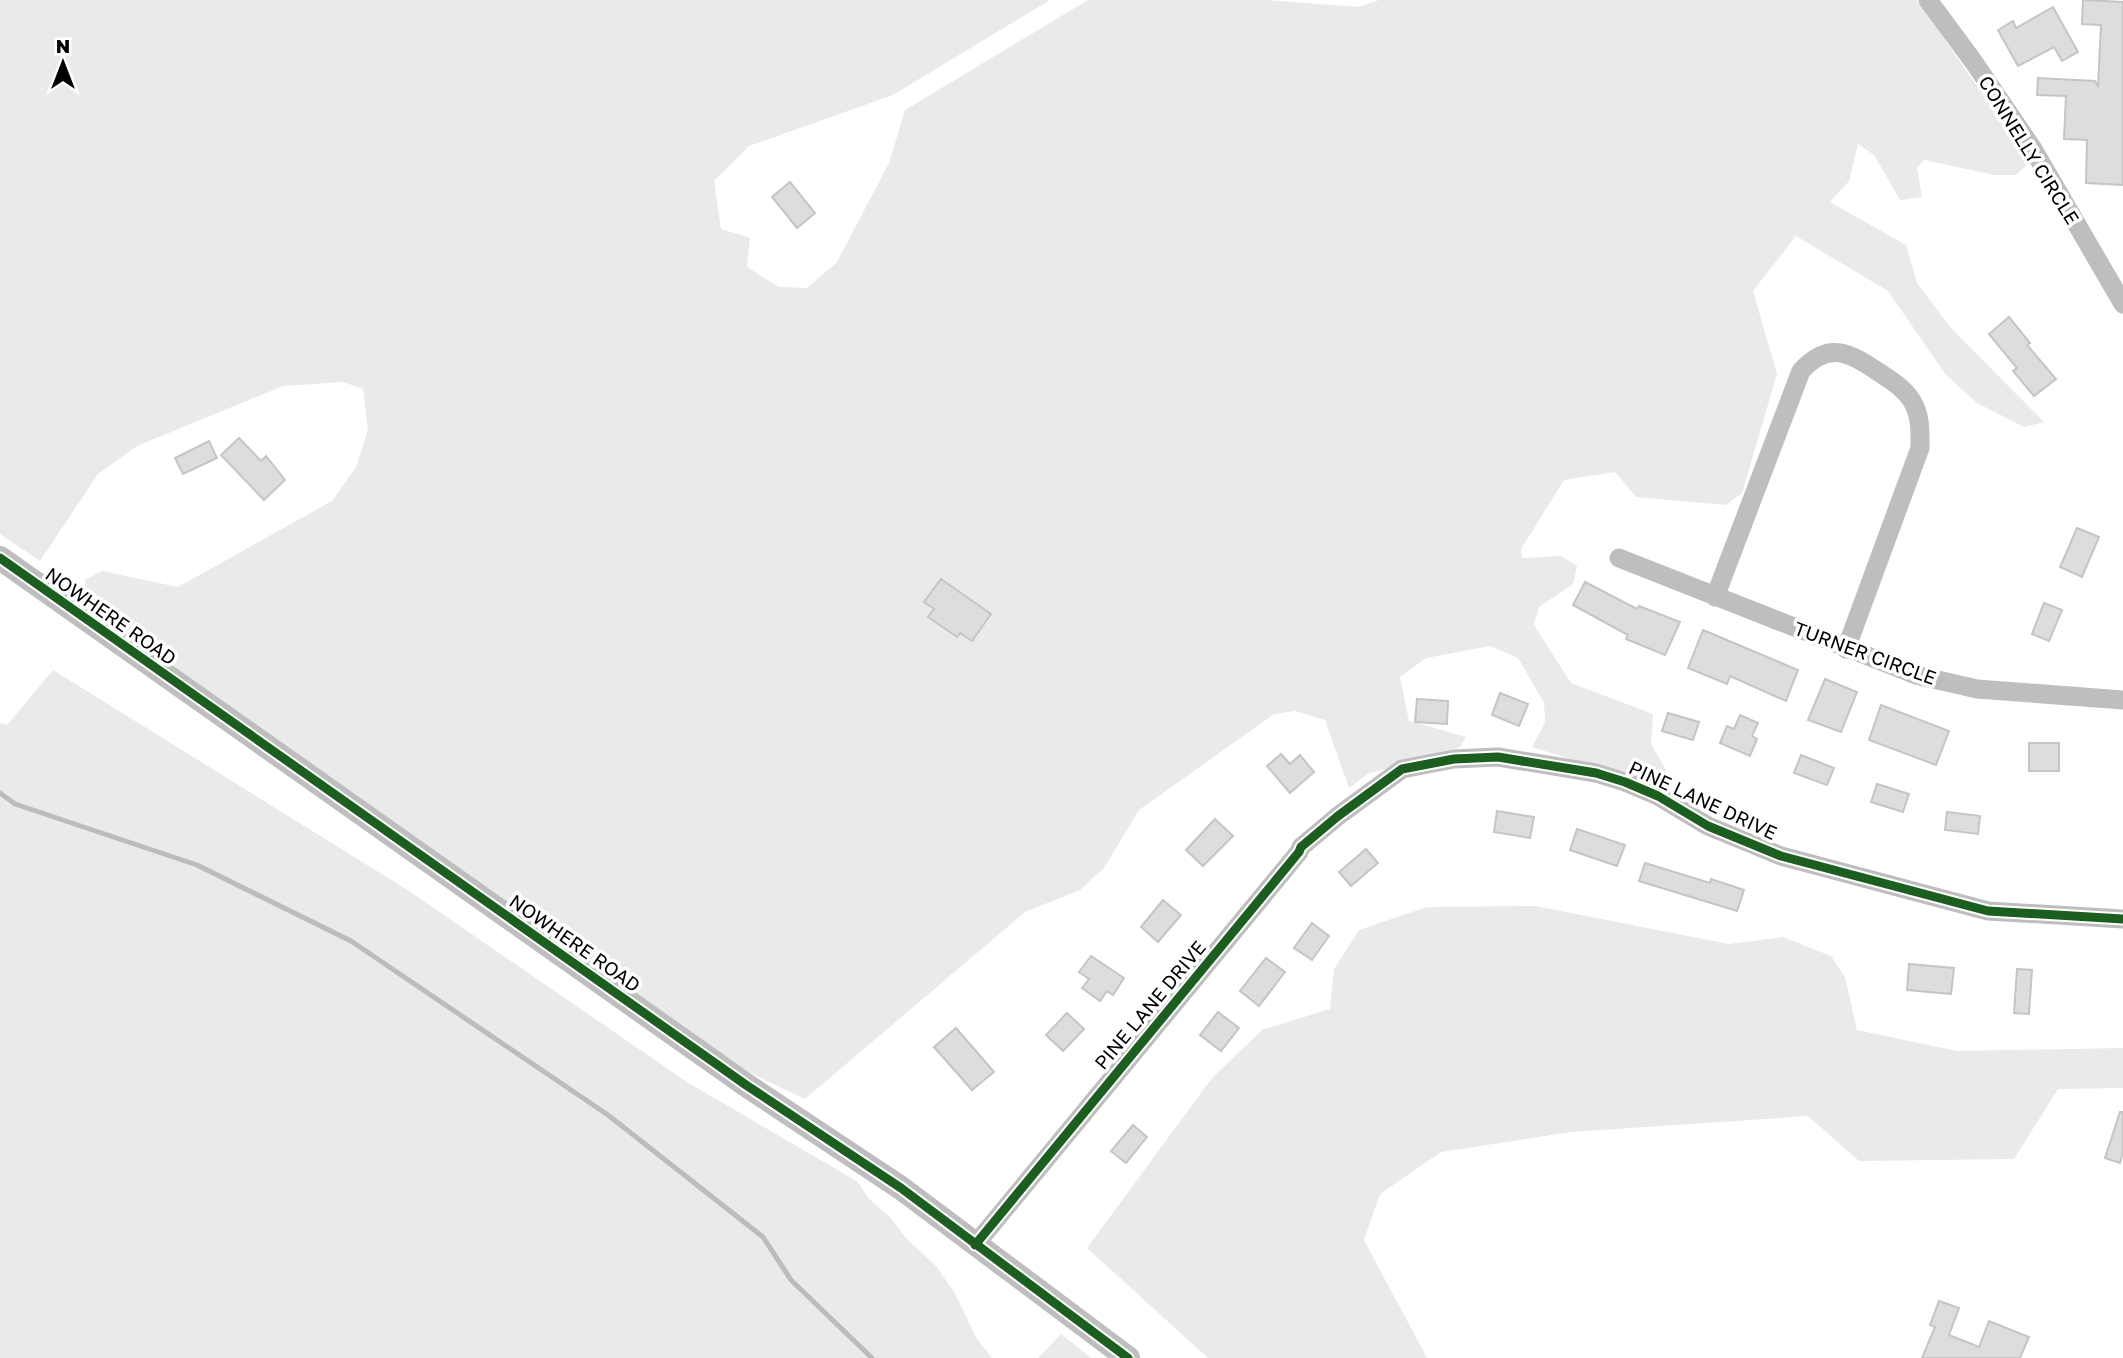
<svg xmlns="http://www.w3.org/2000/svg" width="2123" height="1358" font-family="'Golos Text',sans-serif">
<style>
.green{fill:#eaeaea}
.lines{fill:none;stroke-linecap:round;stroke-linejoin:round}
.stream{stroke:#bcbcbc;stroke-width:5}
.building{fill:#ddd;stroke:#c5c5c5;stroke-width:2}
.minor{stroke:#bebebe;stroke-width:19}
.tertiary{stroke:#bebebe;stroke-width:24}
.cycleway-casing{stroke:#fff;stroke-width:13}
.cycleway{stroke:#1b5e20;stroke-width:9}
.labels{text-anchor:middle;stroke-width:7;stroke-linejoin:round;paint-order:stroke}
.street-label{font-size:19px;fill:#000;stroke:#fff}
</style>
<rect width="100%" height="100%" fill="#fff"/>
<path class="green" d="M0 0H1050L893 95 749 146 714 181 721 229 750 238 747 267 779 287 807 288 837 262 889 163 905 110 1088 0H1268L1359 7 1379 0H1917L2030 162 2016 175H1995L1924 160 1917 168 1922 197 1900 200 1874 155 1858 144 1849 181 1830 202 1906 245 1917 283 1951 328 2044 422 2024 427 1977 403 1946 375 1888 291 1796 236 1753 291 1777 374 1742 493 1726 505 1636 497 1615 472 1564 480 1521 549 1522 558 1561 556 1577 566 1573 584 1539 607 1534 625 1571 683 1653 714 1651 744 1670 777 1630 778 1532 747 1545 722 1544 703 1518 658 1490 646 1426 658 1400 677 1409 721 1466 737 1460 747 1368 774 1349 788 1325 720 1295 711 1274 714 1139 810 1104 868 1080 890 1025 912 805 1099 727 1062 445 866 85 600V580L102 571 178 587 332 501 356 467 368 430 363 389 343 382 283 386 137 446 98 474 40 561 0 534Z
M53 670 409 891 687 1082 858 1182 868 1198 891 1218 906 1238 936 1266 954 1292 977 1339 992 1358H0V723L7 725Z
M1427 907 1535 906 1729 944 1783 937 1831 956 1845 977 1857 1030 1957 1051 2123 1048V1088L2058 1089 2014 1159 1859 1161 1808 1116 1571 1132 1441 1152 1380 1194 1364 1240 1427 1358H1208L1087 1248 1212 1078 1262 1030 1330 1009 1334 969 1359 930Z
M1061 1334 1091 1358H1038Z"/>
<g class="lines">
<path class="stream" d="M0 793 15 804 197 865 351 941 608 1115 763 1237 791 1280 872 1358"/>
</g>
<path class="building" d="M2083 0 2123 2V185L2086 183 2087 140 2064 139 2066 96 2037 95 2038 78 2095 81 2098 86 2101 25 2082 24Z
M2053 7 2078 52 2062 61 2054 47 2018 66 1998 30 2013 21 2016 28Z
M790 182 815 213 797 228 772 197Z
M2009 317 2030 343 2027 345 2056 379 2034 396 2013 371 2017 368 1989 334Z
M239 438 261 461 266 456 285 480 264 500 221 455Z
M209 441 217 458 183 474 175 458Z
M2077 528 2099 537 2082 577 2060 567Z
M941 579 991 614 972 641 960 633 957 637 928 617 934 609 924 602Z
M1585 582 1637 609 1639 606 1680 622 1665 655 1626 639 1628 635 1573 605Z
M2044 603 2062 610 2049 641 2032 634Z
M1703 630 1798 670 1786 701 1730 676 1727 684 1688 668Z
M1825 679 1857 692 1841 732 1808 720Z
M1500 693 1528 704 1519 726 1492 715Z
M1417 699 1448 701 1447 724 1415 722Z
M1881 705 1949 731 1936 765 1869 740Z
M1668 713 1699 722 1693 740 1662 731Z
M1740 715 1758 723 1752 736 1757 739 1750 756 1720 743 1727 726 1734 729Z
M2029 743H2059V771H2029Z
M1281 754 1290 764 1300 755 1314 772 1290 793 1267 766Z
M1801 755 1834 768 1827 785 1794 773Z
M1877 784 1909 794 1903 812 1871 802Z
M1497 811 1534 817 1530 838 1494 832Z
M1947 812 1980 816 1978 834 1945 830Z
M1215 819 1233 836 1203 866 1186 850Z
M1577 829 1625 845 1617 866 1570 850Z
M1366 849 1378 863 1351 886 1339 872Z
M1645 863 1710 883 1711 879 1744 890 1737 911 1639 881Z
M1163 900 1181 915 1158 942 1141 927Z
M1312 923 1329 936 1312 960 1294 948Z
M1091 956 1124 978 1113 995 1107 991 1100 1001 1082 988 1089 979 1079 972Z
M1266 958 1285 972 1259 1006 1240 991Z
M1909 964 1954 968 1951 994 1907 990Z
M2017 969 2032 970 2029 1014 2014 1013Z
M1218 1012 1239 1028 1221 1051 1200 1035Z
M1067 1013 1084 1029 1063 1051 1046 1035Z
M956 1028 994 1072 972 1090 934 1047Z
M2120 1112H2123V1152L2120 1163 2105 1158Z
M1133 1125 1147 1137 1126 1163 1111 1151Z
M1939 1301 1959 1308 1949 1335 1979 1347 1989 1321 2029 1337 2020 1358H1922L1935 1327 1930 1325Z"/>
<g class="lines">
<path class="minor" d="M1928 0 1973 61 2033 149 2123 304
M1619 558 1916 675 1977 689 2123 700
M1715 597 1801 371C1829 340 1850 353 1880 373 1892 381 1904 388 1912 401 1921 416 1920 432 1920 448L1846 649
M975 1245 1299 852 1301 847 1338 816 1402 769 1454 759 1498 757 1596 773 1625 782 1658 796 1708 826 1781 856 1988 911 2123 919"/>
<path class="tertiary" d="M0 558 746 1085 901 1188 1128 1358"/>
<g class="cycleway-casing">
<path id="cycleway" d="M0 558 746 1085 901 1188 1128 1358
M975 1245 1299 852 1301 847 1338 816 1402 769 1454 759 1498 757 1596 773 1625 782 1658 796 1708 826 1781 856 1988 911 2123 919"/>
</g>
<use href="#cycleway" class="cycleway"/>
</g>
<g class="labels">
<g class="street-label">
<text transform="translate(2029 150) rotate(58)" y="7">CONNELLY CIRCLE</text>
<text transform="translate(111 616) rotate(35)" y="7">NOWHERE ROAD</text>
<text transform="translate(1865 653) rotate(20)" y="7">TURNER CIRCLE</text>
<text transform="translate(1703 800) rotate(25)" y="7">PINE LANE DRIVE</text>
<text transform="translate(575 943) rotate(35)" y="7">NOWHERE ROAD</text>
<text transform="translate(1150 1005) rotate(-50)" y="7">PINE LANE DRIVE</text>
</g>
</g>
<g transform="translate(63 63)" stroke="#ffffff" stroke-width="5" paint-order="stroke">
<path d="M0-5L12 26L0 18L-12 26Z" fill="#000000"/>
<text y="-10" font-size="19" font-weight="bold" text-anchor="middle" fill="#000000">N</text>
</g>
</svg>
